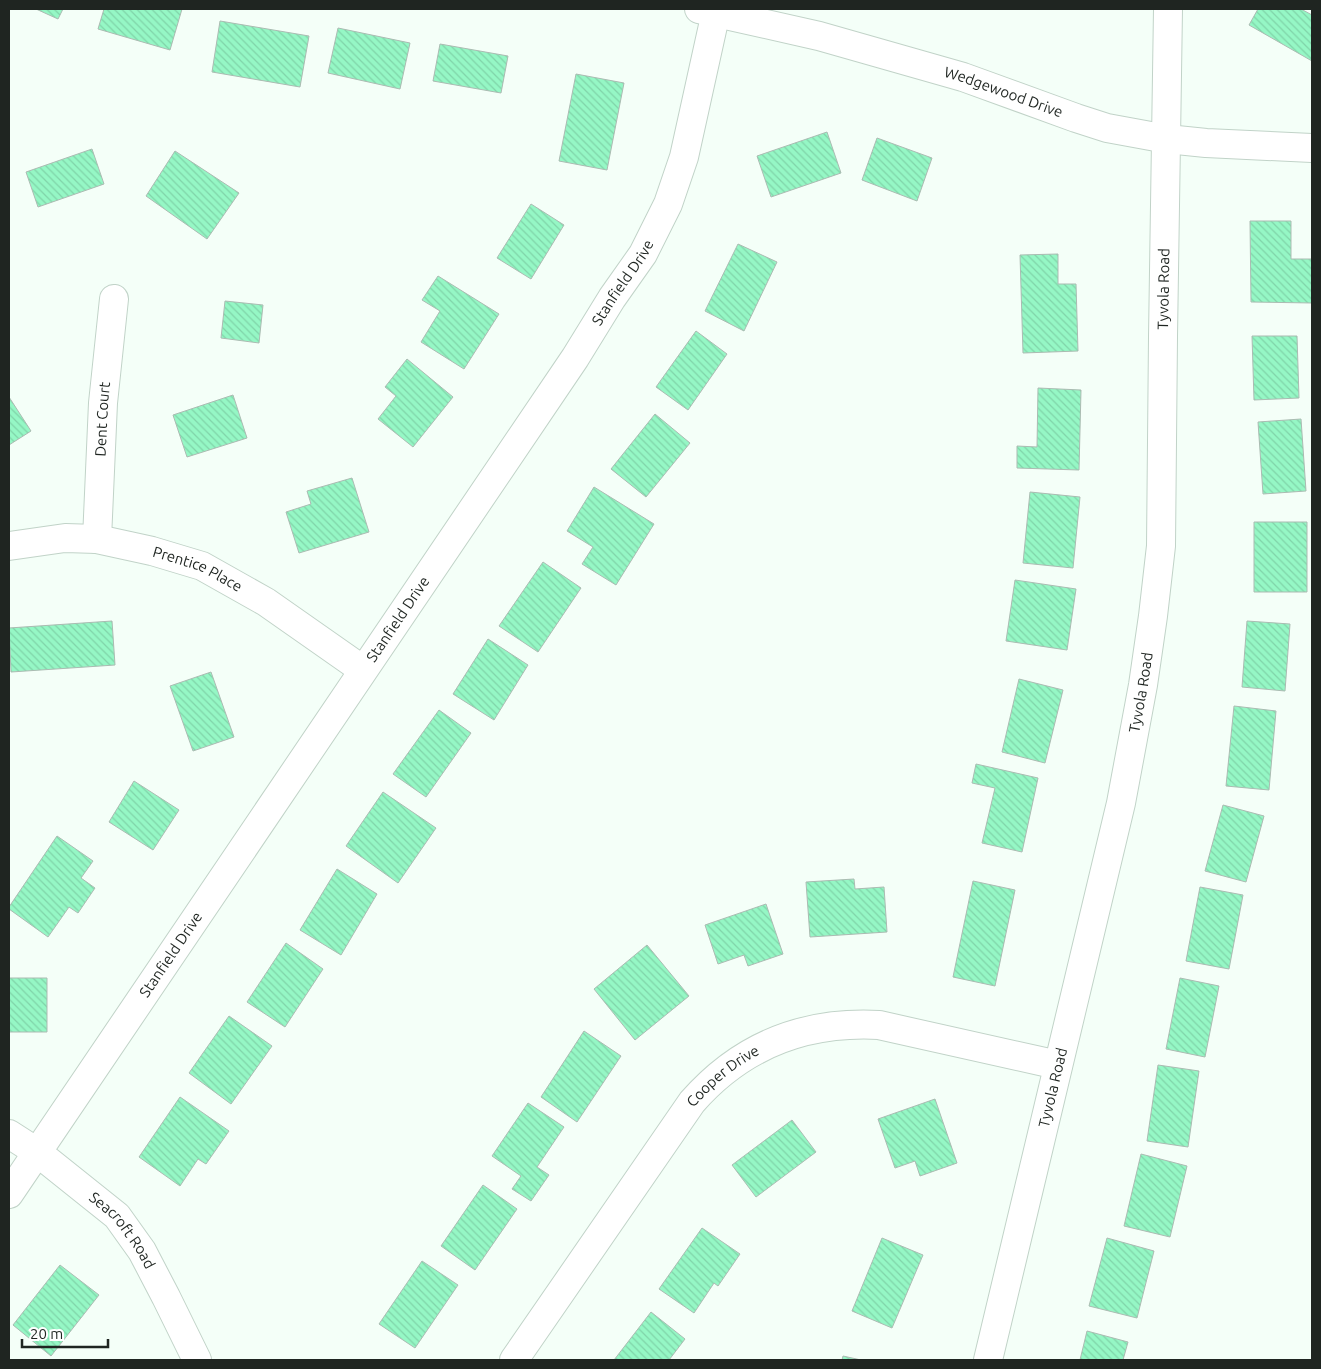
<svg xmlns="http://www.w3.org/2000/svg" width="1321" height="1369" font-family="Ubuntu,sans-serif">
<style>
.building{fill:url(#building-back-hatch);stroke:#abbbb2}
.lines{fill:none;stroke-linecap:round;stroke-linejoin:round}
.minor-casing{stroke:#c1d3c8;stroke-width:30}
.major-casing{stroke:#c1d3c8;stroke-width:30}
.minor{stroke:#fff;stroke-width:28}
.major{stroke:#fff;stroke-width:28}
.labels{text-anchor:middle;stroke-width:4;stroke-linejoin:round;paint-order:stroke}
.street-label{font-size:15px;fill:#1f2521;stroke:#fff}
</style>
<defs>
<pattern id="building-back-hatch" width="6" height="6" patternUnits="userSpaceOnUse" patternTransform="scale(1.25)"><rect width="6" height="6" fill="#95f7c5"/><path d="M-1 5l2 2M0 0l6 6M5-1l2 2" fill="none" stroke="#80d4a9"/></pattern>
</defs>
<rect width="100%" height="100%" fill="#f4fff8"/>
<path class="building" d="M36 9H63L58 19Z
M104 9H182L170 50 98 29Z
M1258 9H1301L1312 15V61L1249 25Z
M220 21 309 36 300 87 212 72Z
M338 28 410 43 400 89 328 73Z
M440 44 508 56 501 93 433 81Z
M576 74 624 83 607 170 559 161Z
M827 132 841 173 771 197 757 156Z
M877 138 932 158 917 201 862 180Z
M92 149 104 184 38 207 26 172Z
M175 151 239 193 207 239 146 196Z
M531 204 564 225 531 279 497 258Z
M1250 221H1291V259H1312V303L1251 302Z
M738 244 777 262 744 331 705 311Z
M1058 254V284H1076L1078 351 1023 353 1020 255Z
M438 276 499 314 464 369 421 342 440 311 422 300Z
M225 301 263 305 259 343 221 338Z
M696 331 727 354 688 410 656 387Z
M1252 336H1297L1299 398 1254 400Z
M407 359 453 397 413 447 378 419 396 396 385 387Z
M1038 388 1081 390 1079 470 1017 468V446L1037 447Z
M233 395 247 438 187 457 173 415Z
M9 397 31 431 9 445Z
M655 414 690 443 646 497 611 469Z
M1301 419 1306 491 1263 494 1258 422Z
M352 478 369 532 299 553 286 512 311 504 307 491Z
M594 487 654 524 616 585 582 564 593 547 567 531Z
M1030 492 1080 497 1073 568 1023 563Z
M1254 522H1307V592H1254Z
M543 562 581 588 538 652 499 626Z
M1015 580 1076 589 1067 650 1006 641Z
M112 621 115 665 11 672 9 628Z
M1247 621 1290 624 1285 691 1242 687Z
M488 639 528 665 494 720 453 694Z
M211 672 234 737 193 751 170 686Z
M1019 679 1063 690 1045 763 1002 752Z
M1234 706 1276 711 1269 790 1226 786Z
M439 710 471 733 426 797 393 774Z
M976 764 1038 778 1022 852 982 843 995 788 972 783Z
M134 781 179 810 153 850 109 822Z
M383 792 436 828 398 883 346 846Z
M1223 805 1264 816 1246 882 1205 871Z
M57 836 93 861 81 878 95 888 78 913 69 907 48 937 9 909V907Z
M337 869 377 894 341 955 300 930Z
M854 879 855 889 884 887 887 932 810 937 806 882Z
M973 881 1015 890 995 986 953 977Z
M1200 887 1243 895 1229 969 1186 961Z
M766 904 783 954 748 966 744 955 718 964 705 925Z
M286 943 323 969 285 1027 247 1002Z
M647 945 689 996 635 1040 594 989Z
M9 978H47V1032H9Z
M1180 978 1219 986 1205 1057 1166 1049Z
M229 1016 272 1046 231 1104 189 1073Z
M584 1031 621 1056 577 1122 541 1097Z
M1158 1065 1199 1071 1188 1147 1147 1141Z
M180 1097 229 1131 206 1164 198 1159 180 1186 139 1157Z
M935 1099 957 1163 920 1176 915 1161 895 1168 878 1119Z
M528 1103 564 1127 537 1167 549 1175 531 1201 512 1189 521 1176 492 1156Z
M792 1120 816 1152 756 1197 732 1165Z
M1141 1154 1187 1166 1170 1237 1124 1226Z
M483 1185 517 1209 475 1270 441 1246Z
M702 1228 740 1254 718 1286 714 1283 694 1313 659 1289Z
M882 1238 923 1255 892 1328 852 1311Z
M1107 1238 1154 1251 1137 1318 1089 1306Z
M422 1261 458 1285 415 1348 379 1324Z
M60 1265 99 1295 51 1356 13 1325Z
M651 1312 685 1339 669 1360H614Z
M1087 1331 1128 1342 1123 1360H1080Z
M843 1356 861 1360H842Z"/>
<g class="lines">
<g class="minor-casing">
<g id="minor">
<path id="s1" d="M699 9 819 36 963 77 1076 118 1107 128 1167 139 1206 143 1312 148"/>
<path id="s2" d="M97 539 103 403 114 299"/>
<path id="s3" d="M9 546 65 538 97 539 152 551 202 566 266 602 363 670"/>
<path id="s4" d="M9 1134 37 1152 117 1216 142 1251 166 1297 197 1360"/>
<path id="s5" d="M9 1194 575 358 612 298 643 254 668 204 684 157 716 12"/>
<path id="s6" d="M514 1360 692 1102C741 1046 804 1021 879 1025L1058 1065"/>
</g>
</g>
<g class="major-casing">
<g id="major">
<path id="s7" d="M988 1360 1121 803 1143 685 1153 616 1161 546 1163 337 1168 9"/>
</g>
</g>
<use href="#minor" class="minor"/>
<use href="#major" class="major"/>
</g>
<g class="labels">
<g class="street-label">
<text dy="5" stroke="none"><textPath href="#s1" startOffset="316">Wedgewood Drive</textPath></text>
<text dy="5" stroke="none"><textPath href="#s5" startOffset="1099">Stanfield Drive</textPath></text>
<text dy="5" stroke="none"><textPath href="#s7" startOffset="1090">Tyvola Road</textPath></text>
<text dy="5" stroke="none"><textPath href="#s2" startOffset="120">Dent Court</textPath></text>
<text dy="5" stroke="none"><textPath href="#s3" startOffset="194">Prentice Place</textPath></text>
<text dy="5" stroke="none"><textPath href="#s5" startOffset="694">Stanfield Drive</textPath></text>
<text dy="5" stroke="none"><textPath href="#s7" startOffset="685">Tyvola Road</textPath></text>
<text dy="5" stroke="none"><textPath href="#s5" startOffset="289">Stanfield Drive</textPath></text>
<text dy="5" stroke="none"><textPath href="#s6" startOffset="354">Cooper Drive</textPath></text>
<text dy="5" stroke="none"><textPath href="#s7" startOffset="280">Tyvola Road</textPath></text>
<text dy="5" stroke="none"><textPath href="#s4" startOffset="150">Seacroft Road</textPath></text>
</g>
</g>
<rect width="1321" height="1369" fill="none" stroke="#1f2521" stroke-width="20"/>
<path d="M22 1339v8h86v-8" fill="none" stroke="#1f2521" stroke-width="2.5"/>
<text x="30" y="1339" font-size="15" fill="#1f2521" stroke="#ffffff" stroke-width="4" paint-order="stroke">20 m</text>
</svg>
